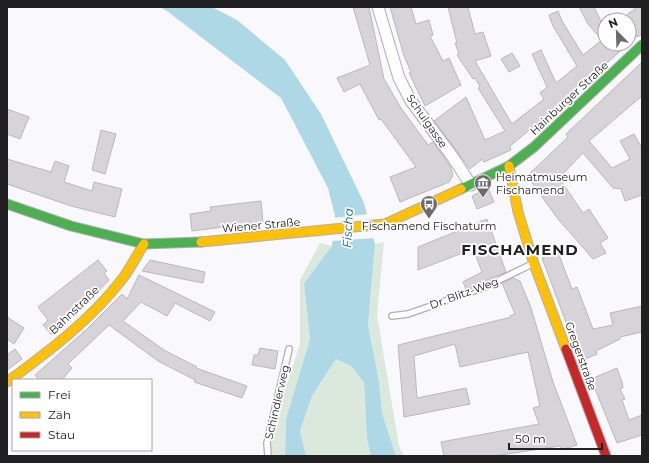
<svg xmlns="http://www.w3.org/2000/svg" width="649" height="463" font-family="Montserrat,sans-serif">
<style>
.green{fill:#dbe9dc}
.water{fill:#afd8e7}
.pier{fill:#f9f8fd}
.building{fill:#d6d4d8;stroke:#bab8bc}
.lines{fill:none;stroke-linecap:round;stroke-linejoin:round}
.lane-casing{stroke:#afaeb2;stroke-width:8}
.street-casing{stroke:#afaeb2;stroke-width:13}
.fast-casing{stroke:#afaeb2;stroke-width:11}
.slow-casing{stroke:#afaeb2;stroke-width:11}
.jam-casing{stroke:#afaeb2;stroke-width:11}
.lane{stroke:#fefeff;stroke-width:5.5}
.street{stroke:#fefeff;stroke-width:11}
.fast{stroke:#4caf50;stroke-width:9}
.slow{stroke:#ffc107;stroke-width:9}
.jam{stroke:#c62828;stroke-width:9}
.labels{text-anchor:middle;stroke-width:3.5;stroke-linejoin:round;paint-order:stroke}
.street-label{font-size:11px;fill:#202023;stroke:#fff}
.poi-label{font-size:11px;fill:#202023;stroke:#fff;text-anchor:start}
.water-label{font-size:12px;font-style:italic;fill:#136174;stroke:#fff}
.district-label{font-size:15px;font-weight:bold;letter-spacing:1px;fill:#202023;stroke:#fff}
</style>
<rect width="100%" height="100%" fill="#f9f8fd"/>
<path class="green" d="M384 242 377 315 399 446 404 456H396L382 413 379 381 368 325 375 244Z
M320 243 332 246 304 283 310 339 286 419 285 456H272L271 444 278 411 300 344V280Z
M336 359 351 366 364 382 367 439 371 456H306L300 431 312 396Z"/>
<path class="water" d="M160 7H212L237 20 285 60 321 114 364 203 375 244 368 325 379 381 382 413 396 456H371L367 439 364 382 351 366 336 359 312 396 300 431 306 456H285L286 419 310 339 304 283 332 246 335 216 328 188 281 98 167 11Z"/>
<path class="pier" d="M369 214 375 238 331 241 333 218Z"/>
<path class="building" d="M353 7H369L384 79 401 108 428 145 433 142 450 166 453 175 449 182 400 202 390 177 416 167 381 119 379 120 360 84 344 92 337 78 370 65Z
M390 7H411L416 24 429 20 433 35 430 36 443 61 449 58 461 85 425 106 409 73 411 72 404 56Z
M448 7H468L475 34 483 32 491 56 475 61 512 124 544 99 540 93 547 87 532 54 541 50 556 83 577 66 553 26 549 15 558 11 562 21 583 55 602 40 588 24 579 7H594L605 29V44H628L606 64 572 92 574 95 552 116 550 113 510 146 511 150 484 162 482 159 470 169 434 121 466 97 485 140 505 131 478 88 480 86 475 78 473 79 457 55 459 54 455 43H457Z
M637 7H642V35L635 37 629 43V20H620Z
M512 53 520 66 509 72 501 59Z
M642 62V96L589 141 612 168 630 159 620 141 634 134 642 148V195L625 201 621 189 613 188 583 153 559 178 583 213 589 209 608 238 600 243 606 253 593 259 558 219 527 176 568 137 566 134Z
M7 109 29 117 20 139 7 134Z
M101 130 116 134 105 174 92 170Z
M7 159 51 172 55 161 69 166 64 182 92 191 94 182 122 189 115 217 71 206 7 184Z
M488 188 494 202 477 209 472 196Z
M261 201 263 222 192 231 190 214 211 211 210 207Z
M487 219 506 272 466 289 463 282 482 272 473 249 418 270V247Z
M558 252 572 289 577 287 593 329 613 325 610 313 642 306V332L620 337V339L596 351 597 354 583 360 573 341 542 258Z
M98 260 107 271 104 273 109 280 87 303 52 335 43 325 48 320 38 307Z
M150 260 205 272 203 283 142 271Z
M139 275 215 312 210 321 175 303 167 316 141 302 123 321 164 350 197 367 196 368 247 386 242 398 194 382 195 380 158 361 109 325 68 364 72 368 62 380H39L35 375 86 330 122 294 127 299Z
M513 278 520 281 531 308 553 382 577 445 561 450 560 446 494 456H444L441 442 539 424 533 408 540 406 528 352 460 367 455 344 414 356 417 398 466 388 470 404 404 417 398 345 511 317 510 316 515 314 502 283Z
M7 317 24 328 14 344 7 339Z
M260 348 278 351 275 369 252 365 254 355H258Z
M15 349 22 359 7 370V355Z
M617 368 622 382 623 388 620 389 625 399 622 400 629 420 642 415V435L617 443 591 379Z"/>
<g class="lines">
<g class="lane-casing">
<path id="lane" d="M392 316 408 314 485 287 532 264
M268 456 267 443 289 349"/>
</g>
<g class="street-casing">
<path id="street" d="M378 7 399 78 411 101 452 156 471 185"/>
</g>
<g class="fast-casing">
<path id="fast" d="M461 189 509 166 534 147 642 45
M7 204 71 226 144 244 201 242"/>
</g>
<g class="slow-casing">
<path id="slow" d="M509 166 518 212 534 264 566 349
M201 242 385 224 461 189
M7 382C48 352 92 319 123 278 131 267 137 255 144 244"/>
</g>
<g class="jam-casing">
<path id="jam" d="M566 349 606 456"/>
</g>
<use href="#lane" class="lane"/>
<use href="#street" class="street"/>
<use href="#fast" class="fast"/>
<use href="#slow" class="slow"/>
<use href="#jam" class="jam"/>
</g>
<defs>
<g id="museum-pin" transform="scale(0.9)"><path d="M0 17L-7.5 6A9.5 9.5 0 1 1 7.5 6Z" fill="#6c6c6f" stroke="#fff"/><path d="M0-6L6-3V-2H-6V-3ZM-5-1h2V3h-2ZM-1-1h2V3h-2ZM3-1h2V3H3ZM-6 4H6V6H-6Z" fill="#fff"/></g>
<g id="bus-pin" transform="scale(0.9)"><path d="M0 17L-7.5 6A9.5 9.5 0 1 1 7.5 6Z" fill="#6c6c6f" stroke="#fff"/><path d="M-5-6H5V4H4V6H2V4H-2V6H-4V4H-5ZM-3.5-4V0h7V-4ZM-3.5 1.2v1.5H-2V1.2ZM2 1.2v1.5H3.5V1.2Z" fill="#fff"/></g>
</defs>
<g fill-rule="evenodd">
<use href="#museum-pin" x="483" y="183"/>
<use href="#bus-pin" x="429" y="204"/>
</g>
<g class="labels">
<g class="street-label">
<text transform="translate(569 98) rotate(-43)" y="4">Hainburger Straße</text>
<text transform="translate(427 121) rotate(55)" y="4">Schulgasse</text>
<text transform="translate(261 225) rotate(-5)" y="4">Wiener Straße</text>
<text transform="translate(464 293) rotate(-20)" y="4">Dr. Blitz-Weg</text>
<text transform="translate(74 310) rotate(-44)" y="4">Bahnstraße</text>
<text transform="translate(581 356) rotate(70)" y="4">Gregerstraße</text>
<text transform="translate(277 402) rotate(-77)" y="4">Schindlerweg</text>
</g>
<g class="poi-label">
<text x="496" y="181">Heimatmuseum<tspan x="496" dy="13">Fischamend</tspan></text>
<text x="429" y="230" text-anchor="middle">Fischamend Fischaturm</text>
</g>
<g class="water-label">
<text transform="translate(348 228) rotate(-87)" y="4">Fischa</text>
</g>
<g class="district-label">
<text x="520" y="255">FISCHAMEND</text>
</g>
</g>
<rect width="649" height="463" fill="none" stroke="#202023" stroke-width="16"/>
<rect x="12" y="379" width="140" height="72" fill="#ffffff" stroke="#a6a6a7"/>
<rect x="20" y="392" width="20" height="6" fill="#4caf50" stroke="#a6a6a7"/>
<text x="48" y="399" font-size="12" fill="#202023">Frei</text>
<rect x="20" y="412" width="20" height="6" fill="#ffc107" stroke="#a6a6a7"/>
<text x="48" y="419" font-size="12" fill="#202023">Zäh</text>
<rect x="20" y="432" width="20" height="6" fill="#c62828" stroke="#a6a6a7"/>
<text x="48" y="439" font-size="12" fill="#202023">Stau</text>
<g transform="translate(617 32) rotate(337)"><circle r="19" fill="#ffffff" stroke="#a6a6a7"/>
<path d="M0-3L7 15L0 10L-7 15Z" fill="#6c6c6f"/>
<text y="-6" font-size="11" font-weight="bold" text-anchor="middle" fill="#202023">N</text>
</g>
<path d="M509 443v6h93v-6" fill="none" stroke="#202023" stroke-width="2"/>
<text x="515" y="443" font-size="12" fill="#202023" stroke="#ffffff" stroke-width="3" paint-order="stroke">50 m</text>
</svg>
